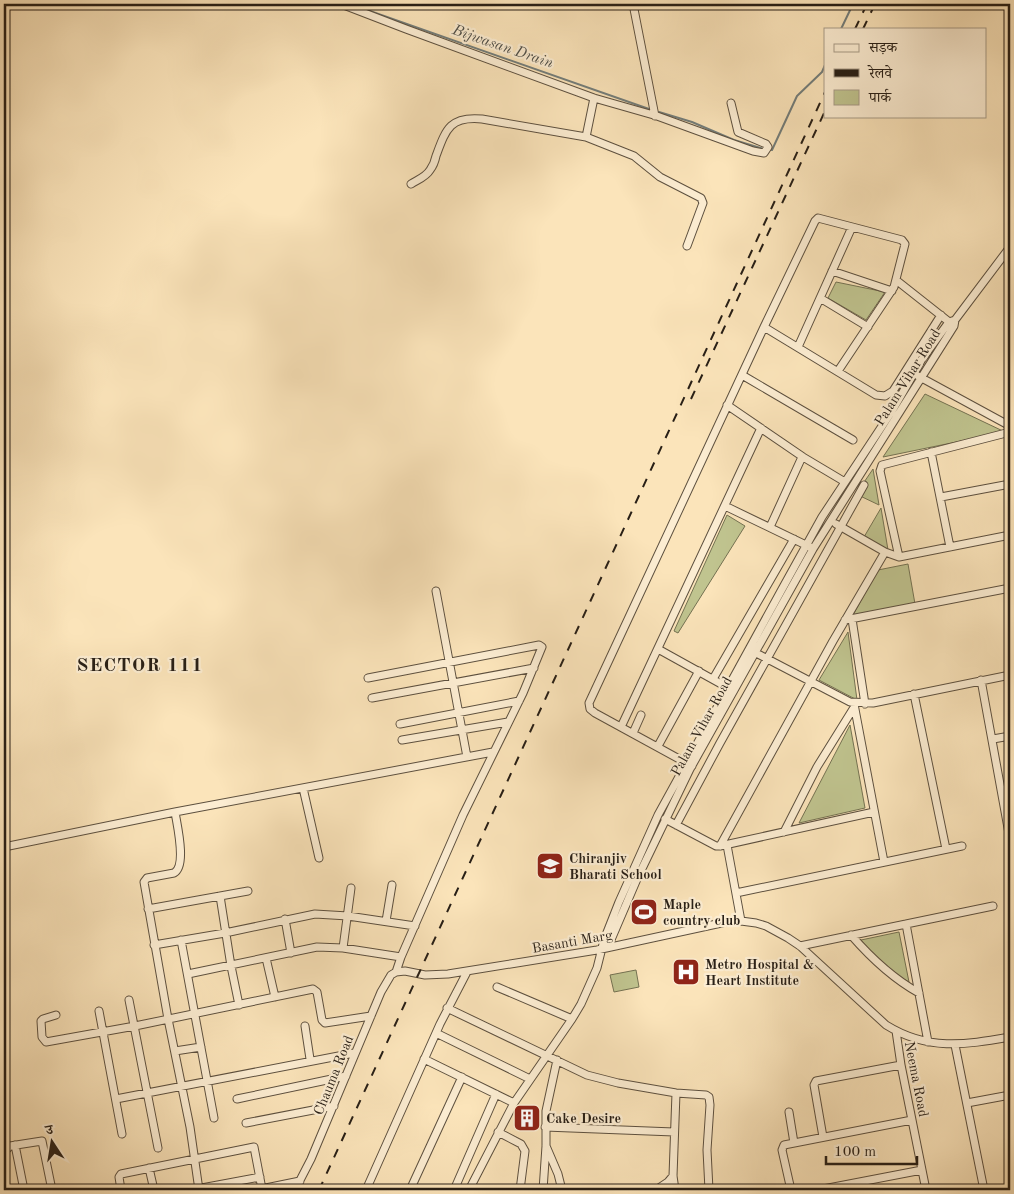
<svg xmlns="http://www.w3.org/2000/svg" width="1014" height="1194" font-family="'Old Standard TT','Noto Serif Devanagari',serif">
<style>
.green{fill:#c0c48f;stroke:#747252}
.lines{fill:none;stroke-linecap:round;stroke-linejoin:round}
.stream{stroke:#737d7a;stroke-width:2}
.minor-casing{stroke:#5d503f;stroke-width:9}
.minor{stroke:#fcedd2;stroke-width:7}
.rail{stroke:#281f16;stroke-width:2;stroke-dasharray:9 9;stroke-linecap:butt}
.labels{text-anchor:middle;stroke-width:4.5;stroke-linejoin:round;paint-order:stroke}
.street-label{font-size:14px;fill:#281f16;stroke:#fcedd2}
.poi-label{font-size:14px;font-weight:bold;fill:#281f16;stroke:#fcedd2;text-anchor:start}
.water-label{font-size:15px;font-style:italic;fill:#4e4e48;stroke:#fcedd2}
.district-label{font-size:19px;font-weight:bold;letter-spacing:1px;fill:#281f16;stroke:#fcedd2}
</style>
<rect width="100%" height="100%" fill="#fbe4ba"/>
<filter id="stains"><feTurbulence type="fractalNoise" baseFrequency=".004" numOctaves="4"/><feColorMatrix values="0 0 0 0 .2 0 0 0 0 .09 0 0 0 0 .02 0 0 0 .5 -.17"/></filter>
<radialGradient id="worn" r=".72"><stop offset=".6" stop-color="#630" stop-opacity="0"/><stop offset="1" stop-color="#630" stop-opacity=".3"/></radialGradient>
<path class="green" d="M836 282 885 292 866 320 828 298Z
M925 394 1005 432 883 457Z
M873 469 879 505 856 494Z
M881 508 888 550 864 537Z
M727 515 745 526 678 633 674 631Z
M908 564 915 604 853 615 878 570Z
M848 632 857 700 819 680Z
M850 725 865 808 799 823Z
M899 932 909 982C891 973 873 957 861 940Z
M636 970 639 987 614 992 610 975Z"/>
<g class="lines">
<path class="stream" d="M350 4 649 109
M841 29 853 4
M659 112 692 122 734 140 764 149
M768 149 772 150 797 96 822 72 825 65"/>
<g class="minor-casing">
<path id="minor" d="M341 4 406 29 594 98 657 116 753 151 764 153 768 147 766 144 738 132 731 103
M633 4 655 116
M4 9 6 4
M586 137 594 98
M411 184C417 180 426 177 430 170 433 166 435 161 436 156 446 129 450 116 482 119L586 137 634 156 660 177 701 198 703 203 687 246
M832 271 892 291
M896 280 953 325
M820 298 868 327
M764 327 876 395 885 396 893 391 941 315
M798 347 852 227
M742 375 853 440
M918 376 1010 426
M727 405 803 457 845 482
M931 452 950 547
M941 497 1010 484
M725 506 810 547
M836 524 885 552 899 557 1010 535
M770 527 802 457
M899 557 880 471 882 465 1010 432
M436 591 467 757
M852 619 865 704
M845 620 1010 588
M658 649 732 690
M756 653 850 702 873 703 1010 675
M368 678 539 645 542 647 523 693 463 815 401 957 396 972
M713 679 794 539
M981 680 1010 839
M914 694 946 849
M372 698 534 668
M854 704 884 862
M400 724 519 701
M621 727 761 428
M633 733 641 715
M993 739 1010 736
M402 740 508 722
M658 746 699 671
M692 766 595 713 590 709 589 703 764 327 815 221 818 218 902 240 905 244 894 287 838 371
M303 788 319 858
M175 812C177 825 187 866 174 873L147 878 144 882 168 1019 190 1127 199 1190
M665 819 716 846H720L874 812
M676 825 720 743 864 485
M784 832 817 767 853 709
M727 845 741 921
M720 846 833 641 885 552
M4 847 175 812 493 752
M736 893 962 846
M220 896 231 966 239 1005
M148 909 248 891
M285 919 291 953
M386 921 392 885
M906 924 928 1042
M851 935C871 958 892 978 919 993
M181 940 214 1118
M154 945 225 933 315 914 348 916 415 926
M800 946 993 906
M343 948 351 888
M603 948 610 942 637 879 690 769 813 549 954 326 955 320
M266 958 275 997
M188 974 317 947 343 948 401 957
M497 987 572 1019
M129 1000 158 1148
M447 1008 587 1075 618 1083 676 1093 706 1095 709 1097 710 1105 707 1150 709 1190
M99 1011 122 1134
M56 1015 43 1019 41 1021 42 1037 46 1042 135 1026 313 989 317 992 322 1020 325 1023 371 1016
M305 1026 310 1059
M896 1031 901 1065 926 1190
M436 1033 530 1079
M955 1045 984 1190
M175 1051 201 1047
M424 1059 514 1103
M116 1099 354 1053
M237 1099 346 1076
M967 1103 1010 1095
M789 1112 794 1143
M246 1123 334 1106
M545 1127 674 1132
M498 1132 521 1144 525 1151 520 1190
M823 1137 814 1085 816 1081 901 1065
M15 1145 24 1190
M546 1146 558 1174 562 1190
M4 1152 10 1146 42 1141 52 1190
M149 1168 154 1190
M471 1188 491 1190
M121 1190 119 1177 121 1174 254 1147 262 1189
M191 1190 260 1177
M256 1190 300 1181
M295 1190 311 1159 381 992 391 975 396 972 405 971 425 975 448 974 597 950 726 922 741 921 756 923 766 926 788 938 800 946 886 1025C928 1051 964 1045 1010 1037
M366 1190 440 1024 467 972
M410 1190 462 1077
M454 1190 496 1094
M469 1190 514 1103 572 1019 581 1004 597 968 604 940 619 902 658 815 781 591 822 517 892 411 922 359 949 322 955 320 1010 247
M543 1190 546 1146V1111L557 1060
M656 1190 668 1182 673 1176
M675 1190 673 1176 676 1093
M791 1190 782 1150 784 1145 912 1120
M818 1190 922 1170"/>
</g>
<use href="#minor" class="minor"/>
<path class="rail" d="M855 29 867 4
M863 29 875 4
M691 399 825 111
M319 1190 825 92"/>
</g>
<defs>
<g id="school-square" transform="scale(1.4375)"><rect x="-9" y="-9" width="18" height="18" rx="4" fill="#8f2418" stroke="#fcedd2"/><path d="M0-5L7-2L0 1L-7-2ZM-4 1L0 2.5L4 1V4Q0 6-4 4Z" fill="#fff"/></g>
<g id="stadium-square" transform="scale(1.4375)"><rect x="-9" y="-9" width="18" height="18" rx="4" fill="#8f2418" stroke="#fcedd2"/><path d="M0-5a6.5 5 0 1 0 0 10a6.5 5 0 1 0 0-10ZM-3.5-1.8h7v3.6h-7Z" fill="#fff"/></g>
<g id="hospital-square" transform="scale(1.4375)"><rect x="-9" y="-9" width="18" height="18" rx="4" fill="#8f2418" stroke="#fcedd2"/><path d="M-5-5h3v3.5h4V-5h3V5h-3V1.5h-4V5h-3Z" fill="#fff"/></g>
<g id="building-square" transform="scale(1.4375)"><rect x="-9" y="-9" width="18" height="18" rx="4" fill="#8f2418" stroke="#fcedd2"/><path d="M-4-6H4V6H1V3H-1V6H-4ZM-2.5-4.3h1.7v1.8h-1.7ZM.8-4.3h1.7v1.8H.8ZM-2.5-1h1.7V.8h-1.7ZM.8-1h1.7V.8H.8Z" fill="#fff"/></g>
</defs>
<g fill-rule="evenodd">
<use href="#school-square" x="550" y="866"/>
<use href="#stadium-square" x="644" y="912"/>
<use href="#hospital-square" x="686" y="972"/>
<use href="#building-square" x="527" y="1118"/>
</g>
<g class="labels">
<g class="street-label">
<text transform="translate(907 377) rotate(-58)" y="5">Palam Vihar Road</text>
<text transform="translate(701 726) rotate(-61)" y="5">Palam Vihar Road</text>
<text transform="translate(572 941) rotate(-10)" y="5">Basanti Marg</text>
<text transform="translate(333 1075) rotate(-68)" y="5">Chauma Road</text>
<text transform="translate(917 1079) rotate(79)" y="5">Neema Road</text>
</g>
<g class="poi-label">
<text x="569" y="863">Chiranjiv<tspan x="569" dy="16">Bharati School</tspan></text>
<text x="663" y="909">Maple<tspan x="663" dy="16">country club</tspan></text>
<text x="705" y="969">Metro Hospital &amp;<tspan x="705" dy="16">Heart Institute</tspan></text>
<text x="546" y="1123">Cake Desire</text>
</g>
<g class="water-label">
<text transform="translate(503 46) rotate(19)" y="5">Bijwasan Drain</text>
</g>
<g class="district-label">
<text x="140" y="671">SECTOR 111</text>
</g>
</g>
<rect width="1014" height="1194" fill="none" stroke="#fbe4ba" stroke-width="20"/>
<rect x="5" y="5" width="1004" height="1184" fill="none" stroke="#281f16" stroke-width="2.5"/>
<rect x="10" y="10" width="994" height="1174" fill="none" stroke="#281f16"/>
<rect x="824" y="28" width="162" height="90" fill="#fcedd2" stroke="#a79b87"/>
<rect x="834" y="44" width="25" height="8" fill="#fcedd2" stroke="#a79b87"/>
<text x="869" y="52" font-size="15" fill="#281f16">सड़क</text>
<rect x="834" y="69" width="25" height="8" fill="#281f16" stroke="#a79b87"/>
<text x="869" y="78" font-size="15" fill="#281f16">रेलवे</text>
<rect x="834" y="90" width="25" height="15" fill="#c0c48f" stroke="#a79b87"/>
<text x="869" y="102" font-size="15" fill="#281f16">पार्क</text>
<g transform="translate(52 1142) rotate(348)" stroke="#fcedd2" stroke-width="4" paint-order="stroke">
<path d="M0-4L9 19L0 12L-9 19Z" fill="#281f16"/>
<text y="-8" font-size="14" font-weight="bold" text-anchor="middle" fill="#281f16">उ</text>
</g>
<path d="M826 1156v8h91v-8" fill="none" stroke="#281f16" stroke-width="2.5"/>
<text x="834" y="1156" font-size="15" fill="#281f16" stroke="#fcedd2" stroke-width="4" paint-order="stroke">100 m</text>
<rect width="100%" height="100%" filter="url(#stains)"/>
<rect width="100%" height="100%" fill="url(#worn)"/>
</svg>
